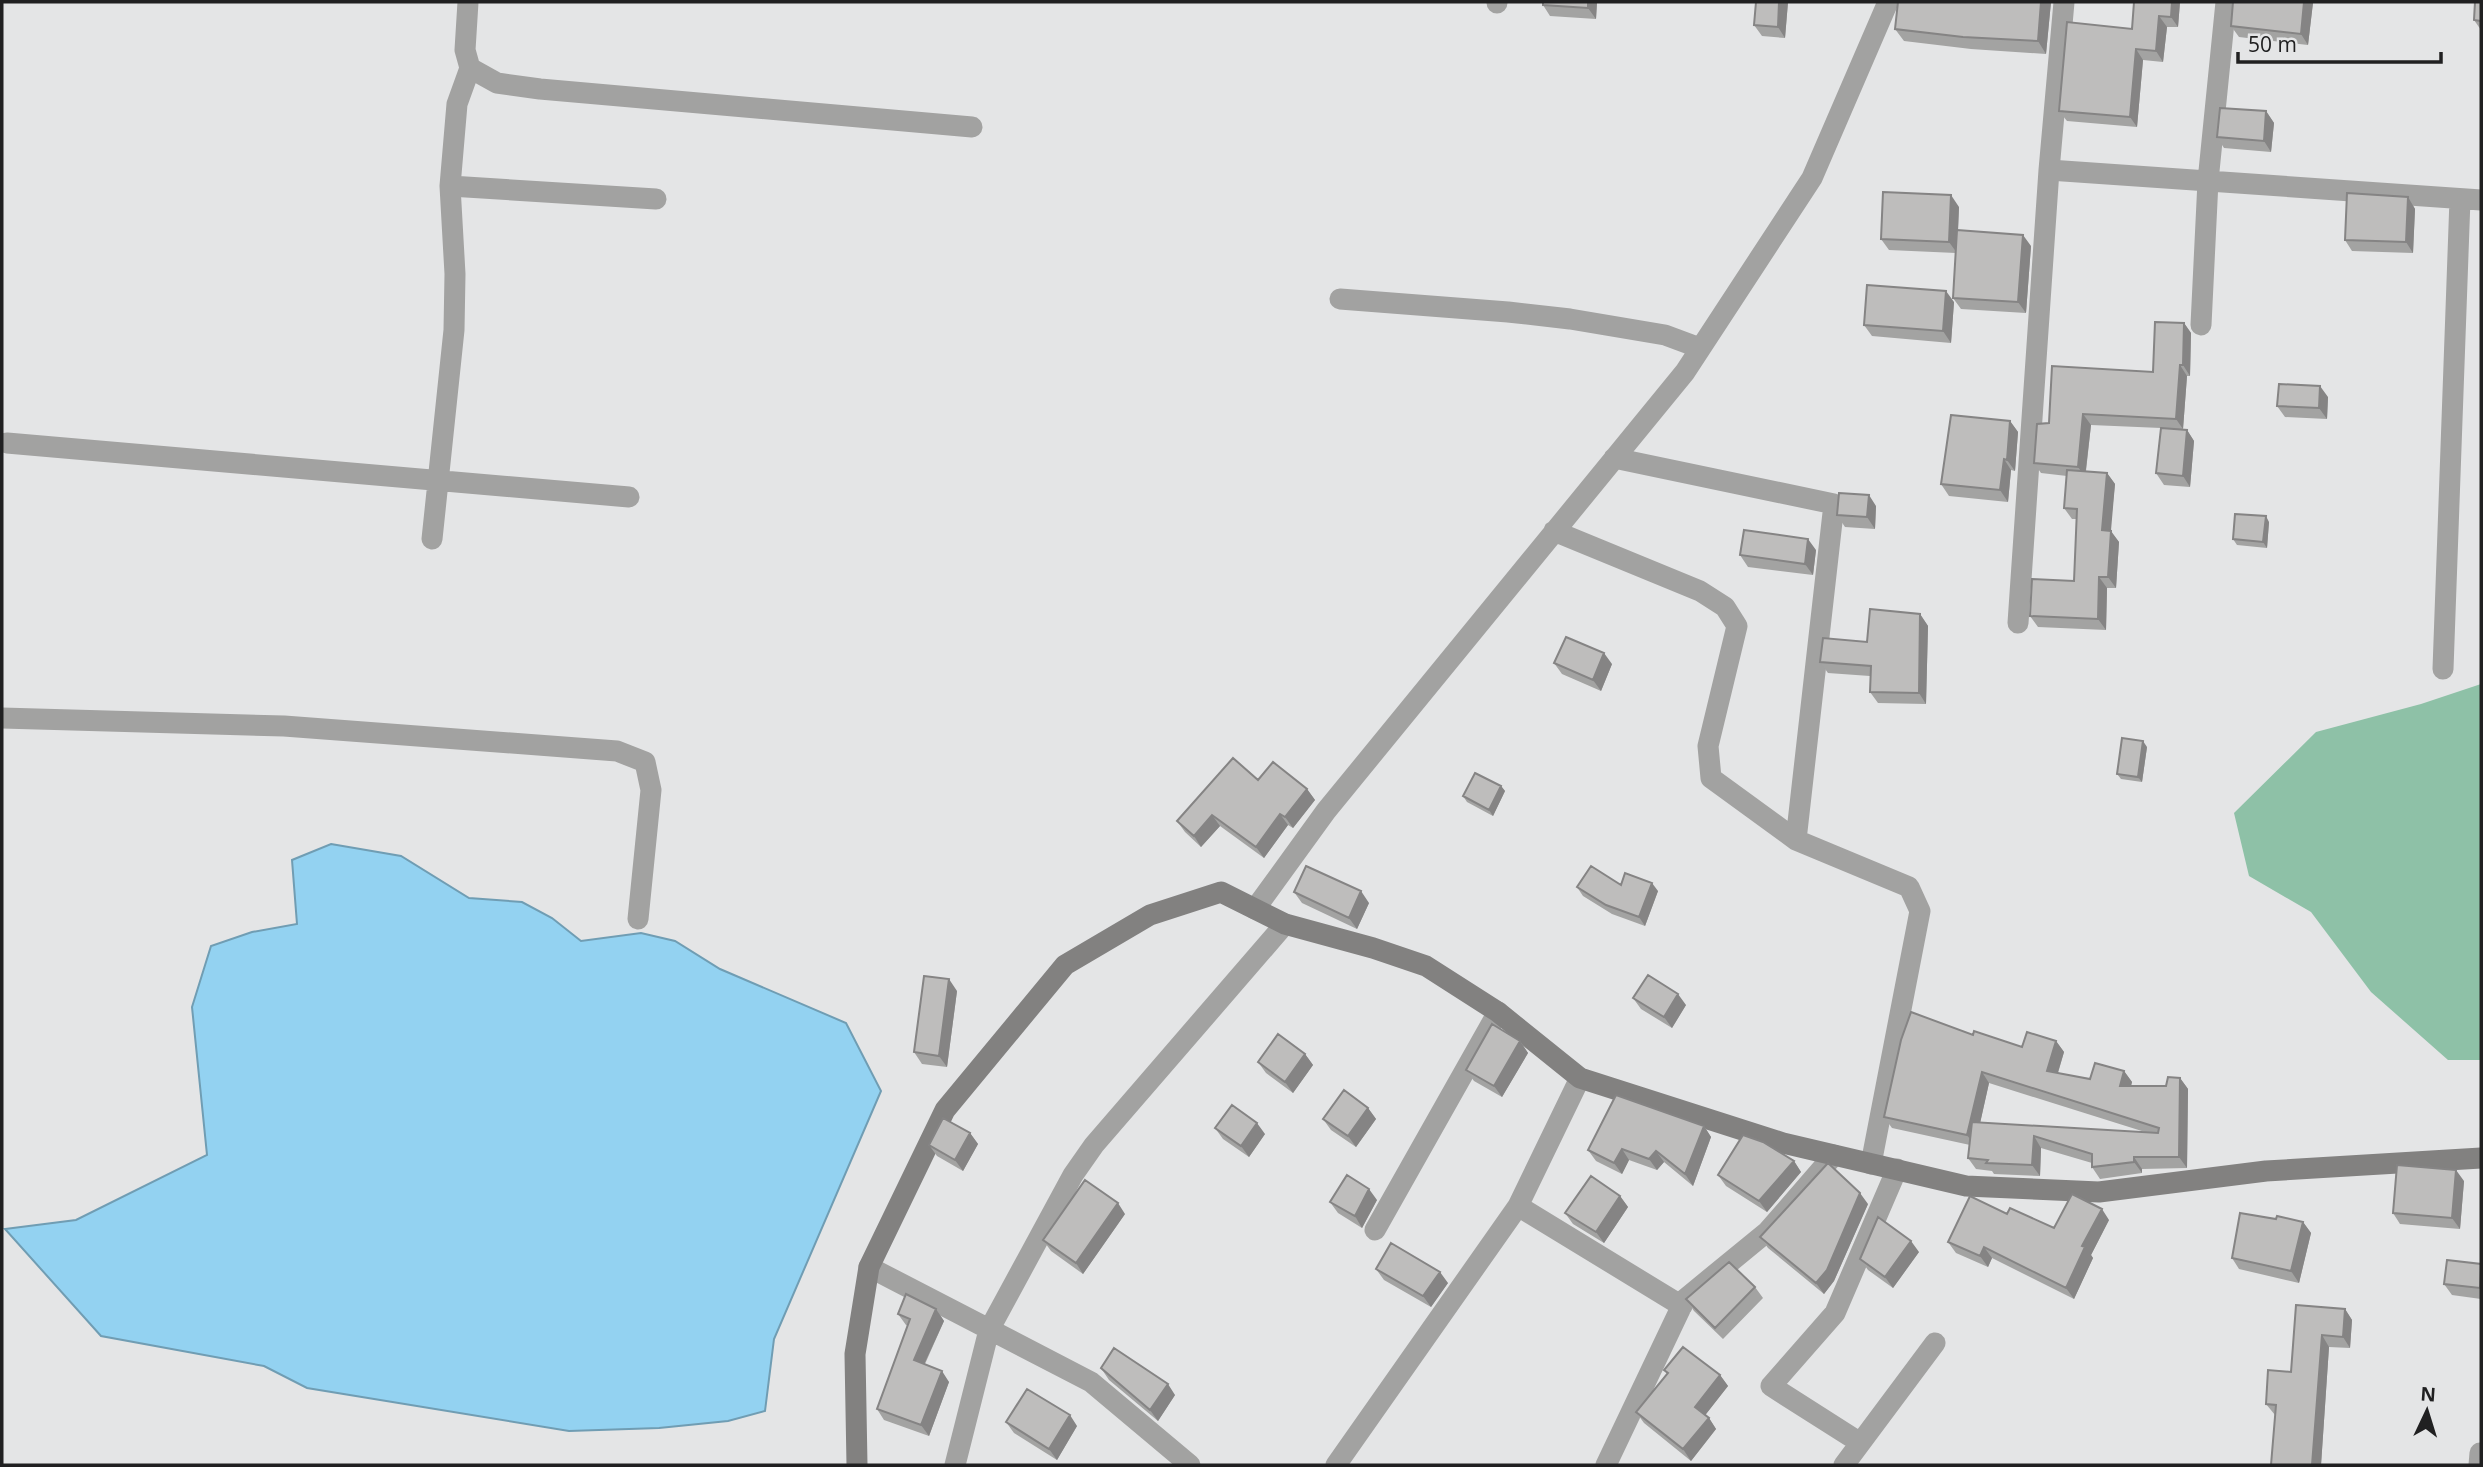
<svg xmlns="http://www.w3.org/2000/svg" width="2483" height="1467" font-family="'Open Sans',sans-serif">
<style>
.green{fill:#8ec1a7}
.water{fill:#93d2f1;stroke:#709db3;stroke-width:2}
.lines{fill:none;stroke-linecap:round;stroke-linejoin:round}
.street{stroke:#a2a2a1;stroke-width:21}
.secondary{stroke:#828180;stroke-width:21}
.wall{fill:#a3a3a2;fill-rule:evenodd}
.shaded-wall{fill:#858484}
.building{fill:#bebdbc;stroke:#858484;stroke-width:2}
</style>
<rect width="100%" height="100%" fill="#e4e5e6"/>
<path class="green" d="M2481 684V1060H2448L2371 992 2311 912 2249 876 2234 813 2316 732 2421 704Z"/>
<path class="water" d="M331 844 401 856 469 898 522 902 552 918 581 941 641 933 675 941 720 969 846 1023 881 1091 774 1339 765 1411 728 1421 659 1428 569 1431 307 1388 264 1366 101 1336 5 1229 76 1220 207 1155 192 1007 211 946 252 932 297 924 292 860Z"/>
<g class="lines">
<path class="street" d="M468 2 465 50 470 68 497 83 540 89 972 127
M1497 3V2
M2049 170 2481 200
M450 186 656 199
M1340 299 1508 312 1570 319 1665 335 1700 348
M2201 325 2208 181 2226 2
M7 443 629 497
M1614 458 1834 504 1796 840
M1554 531 1700 591 1725 607 1737 626 1708 746 1711 778 1796 840 1909 887 1920 911 1871 1164
M432 539 454 330 455 274 450 186 457 104 470 68
M2018 623 2049 170 2064 2
M2443 669 2460 199
M2 718 284 726 617 751 645 762 651 790 638 919
M1255 909 1326 811 1685 372 1812 178 1888 2
M1518 1206 1682 1306
M1375 1230 1498 1012
M869 1267 1091 1382 1190 1465
M1859 1442 1771 1386 1835 1313 1897 1169
M955 1465 989 1330 1073 1175 1094 1145 1285 924
M1336 1465 1518 1206 1580 1078
M1606 1465 1685 1299 1768 1231 1834 1155
M1844 1465 1935 1343
M2479 1465 2480 1453"/>
<path class="secondary" d="M857 1465 855 1354 869 1267 945 1110 1065 965 1150 915 1221 892 1285 924 1373 948 1426 966 1498 1012 1580 1078 1783 1143 1966 1186 2099 1192 2266 1171 2481 1158"/>
</g>
<path class="wall" d="M1597 2 1596 19 1550 16 1543 5Z
M1756 2H1788L1785 38 1762 36 1754 25Z
M2051 2 2046 54 1971 49 1904 41 1895 29Z
M2134 2H2180L2178 27H2167L2163 62 2143 60 2137 127 2067 121 2059 111 2132 29Z
M2233 2H2313L2308 45 2239 37 2231 26Z
M2481 2V30L2474 20Z
M2266 111 2274 123 2271 152 2224 148 2217 137Z
M2408 197 2415 209 2413 253 2352 251 2345 240Z
M1959 207 1958 230 2031 246 2026 313 1961 309 1953 298 1956 253 1889 250 1881 239Z
M1954 302 1951 343 1872 336 1864 325Z
M2184 323 2191 333 2190 376H2187L2183 429 2187 430 2194 441 2190 487 2164 485 2156 473 2161 428 2091 425 2086 471 2107 473 2115 484 2110 531 2119 542 2116 588H2107L2106 630 2038 627 2030 616 2074 581 2077 519H2072L2064 508 2067 476 2041 473 2034 463 2049 423 2153 372Z
M2328 397 2327 419 2285 417 2277 406Z
M2010 421 2018 432 2015 471 2011 470 2008 502 1949 496 1941 484Z
M1876 506 1875 529 1845 527 1837 515Z
M2269 522 2267 548 2237 545 2233 539Z
M1816 550 1813 575 1748 567 1740 555Z
M1920 614 1928 626 1926 704 1878 703 1870 692V676L1828 673 1820 662 1867 642Z
M1554 663 1612 664 1601 691 1562 674Z
M2147 747 2142 782 2121 779 2117 774Z
M1258 780 1307 789 1315 800 1293 828 1288 825 1264 858 1220 826 1201 847 1185 832 1177 821Z
M1501 786 1505 791 1493 816 1467 802 1463 796Z
M1621 885 1658 891 1645 926 1612 914 1583 896 1577 887Z
M1294 892 1369 903 1357 929 1302 903Z
M957 991 947 1067 922 1064 914 1052Z
M1633 998 1686 1005 1672 1028 1641 1009Z
M1973 1035 2022 1047 2056 1041 2064 1052 2058 1073 2090 1079 2124 1071 2132 1082 2131 1086H2166L2180 1078 2188 1089 2187 1168 2142 1169V1173L2100 1179 2092 1167V1163L2041 1148 2040 1176 1994 1174 1992 1171 1976 1169 1968 1158 1970 1145 1892 1128 1884 1117ZM1989 1083 2145 1132 1980 1123Z
M1520 1041 1528 1053 1502 1097 1474 1081 1466 1070Z
M1305 1054 1313 1065 1293 1093 1266 1073 1258 1062Z
M1368 1108 1376 1119 1356 1147 1331 1130 1323 1119Z
M1704 1126 1711 1137 1693 1186 1664 1162 1657 1170 1629 1160 1622 1174 1596 1161 1588 1150Z
M1215 1128 1265 1134 1249 1157 1223 1139Z
M970 1133 978 1144 963 1171 937 1156 929 1145Z
M1794 1161 1801 1172 1767 1212 1726 1186 1718 1175Z
M2464 1181 2460 1229 2400 1224 2393 1213Z
M1620 1196 1628 1207 1604 1243 1573 1224 1565 1213Z
M1377 1200 1362 1228 1338 1213 1330 1202Z
M1868 1204 1834 1281 1824 1294 1768 1248 1760 1237Z
M1125 1214 1083 1274 1051 1251 1043 1240Z
M2007 1214 2054 1228 2109 1220 2091 1255 2093 1258 2074 1299 1992 1258 1988 1267 1956 1253 1948 1242Z
M2276 1219 2303 1222 2311 1233 2299 1283 2239 1269 2232 1258Z
M1919 1252 1893 1288 1868 1270 1860 1259Z
M2481 1264V1299L2452 1295 2444 1284Z
M1376 1269 1448 1283 1431 1307 1384 1280Z
M1755 1287 1763 1298 1723 1339 1694 1311 1686 1299Z
M936 1309 944 1321 925 1364 949 1382 929 1436 884 1420 877 1409 908 1326 906 1325 898 1314Z
M2345 1309 2352 1320 2350 1348 2329 1347 2321 1465H2271L2275 1415 2266 1404 2291 1372Z
M1101 1368 1175 1395 1158 1421 1109 1380Z
M1664 1370 1720 1375 1728 1386 1705 1415 1709 1418 1716 1429 1691 1461 1644 1423 1636 1412 1667 1374Z
M1006 1422 1077 1426 1057 1460 1014 1433Z"/>
<path class="shaded-wall" d="M1588 2H1597L1596 19 1588 8Z
M1779 2H1788L1785 38 1778 27Z
M2041 2H2051L2046 54 2038 41Z
M2172 2H2180L2178 27 2171 17Z
M2304 2 2313 3 2308 45 2301 34Z
M2159 16 2167 27 2163 62 2156 51Z
M2136 49 2143 60 2137 127 2130 117Z
M2266 111 2274 123 2271 152 2264 141Z
M1951 195 1959 207 1957 253 1949 242Z
M2408 197 2415 209 2413 253 2406 242Z
M2023 235 2031 246 2026 313 2018 302Z
M1946 291 1954 302 1951 343 1943 331Z
M2184 323 2191 333 2190 376 2183 365Z
M2180 365 2187 376 2183 429 2176 419Z
M2320 386 2328 397 2327 419 2319 408Z
M2083 414 2091 425 2085 477 2078 467Z
M2010 421 2018 432 2015 471 2007 460Z
M2187 430 2194 441 2190 487 2183 476Z
M2004 459 2011 470 2008 502 2000 490Z
M2107 473 2115 484 2110 542 2102 530Z
M1869 495 1876 506 1875 529 1867 517Z
M2266 516 2269 522 2267 548 2263 542Z
M2111 531 2119 542 2116 588 2108 577Z
M1808 539 1816 550 1813 575 1805 564Z
M2099 577 2107 588 2106 630 2098 619Z
M1920 614 1928 626 1926 704 1919 693Z
M1604 653 1612 664 1601 691 1593 680Z
M2143 741 2147 747 2142 782 2138 777Z
M1501 786 1505 791 1493 816 1489 810Z
M1307 789 1315 800 1293 828 1285 817Z
M1280 814 1288 825 1264 858 1256 847Z
M1212 815 1220 826 1201 847 1194 836Z
M1652 883 1658 891 1645 926 1639 917Z
M1361 891 1369 903 1357 929 1349 918Z
M949 979 957 991 947 1067 939 1056Z
M1678 994 1686 1005 1672 1028 1664 1017Z
M1520 1041 1528 1053 1502 1097 1494 1086Z
M2056 1041 2064 1052 2055 1082 2047 1071Z
M1305 1054 1313 1065 1293 1093 1285 1082Z
M2124 1071 2132 1082 2128 1097 2120 1086Z
M1982 1072 1989 1083 1975 1146 1967 1135Z
M2180 1078 2188 1089 2187 1168 2179 1157Z
M1368 1108 1376 1119 1356 1147 1348 1136Z
M1257 1123 1265 1134 1249 1157 1241 1146Z
M1704 1126 1711 1137 1693 1186 1685 1174Z
M970 1133 978 1144 963 1171 955 1160Z
M2034 1136 2041 1148 2040 1176 2032 1165Z
M1622 1149 1629 1160 1622 1174 1614 1163Z
M1656 1151 1664 1162 1657 1170 1649 1159Z
M2134 1157 2142 1169V1173L2134 1162Z
M1794 1161 1801 1172 1767 1212 1759 1201Z
M2456 1170 2464 1181 2460 1229 2452 1218Z
M1369 1189 1377 1200 1362 1228 1355 1216Z
M1860 1193 1868 1204 1834 1281 1824 1294 1816 1283Z
M1620 1196 1628 1207 1604 1243 1596 1232Z
M1118 1203 1125 1214 1083 1274 1076 1263Z
M2102 1209 2109 1220 2091 1255 2093 1258 2074 1299 2066 1288 2082 1246Z
M2303 1222 2311 1233 2299 1283 2291 1271Z
M1911 1241 1919 1252 1893 1288 1885 1277Z
M1984 1247 1992 1258 1988 1267 1980 1256Z
M1440 1272 1448 1283 1431 1307 1423 1296Z
M936 1309 944 1321 921 1371 914 1360Z
M2345 1309 2352 1320 2350 1348 2343 1337Z
M2322 1335 2329 1347 2321 1465H2312Z
M942 1371 949 1382 929 1436 921 1425Z
M1720 1375 1728 1386 1703 1418 1695 1407Z
M1168 1384 1175 1395 1158 1421 1150 1410Z
M1070 1415 1077 1426 1057 1460 1049 1449Z
M1709 1418 1716 1429 1691 1461 1683 1449Z"/>
<path class="building" d="M1543 2H1588V8L1543 5Z
M1756 2H1779L1778 27 1754 25Z
M1898 2H2041L2038 41 1963 37 1895 29Z
M2134 2H2172L2171 17 2159 16 2156 51 2136 49 2130 117 2059 111 2067 22 2132 29Z
M2233 2H2304L2301 34 2231 26Z
M2475 2H2481V21L2474 20Z
M2220 108 2266 111 2264 141 2217 137Z
M1883 192 1951 195 1949 242 1881 239Z
M2347 193 2408 197 2406 242 2345 240Z
M1957 230 2023 235 2018 302 1953 298Z
M1867 285 1946 291 1943 331 1864 325Z
M2155 322 2184 323 2183 365H2180L2176 419 2083 414 2078 467 2034 463 2037 424 2049 423 2052 366 2153 372Z
M2279 384 2320 386 2319 408 2277 406Z
M1951 415 2010 421 2007 460 2004 459 2000 490 1941 484Z
M2161 428 2187 430 2183 476 2156 473Z
M2067 470 2107 473 2102 530 2111 531 2108 577H2099L2098 619 2030 616 2032 579 2074 581 2077 509 2064 508Z
M1839 493 1869 495 1867 517 1837 515Z
M2235 514 2266 516 2263 542 2233 539Z
M1744 530 1808 539 1805 564 1740 555Z
M1870 609 1920 614 1919 693 1870 692 1871 666 1820 662 1823 638 1867 642Z
M1566 637 1604 653 1593 680 1554 663Z
M2122 738 2143 741 2138 777 2117 774Z
M1233 758 1258 780 1273 762 1307 789 1285 817 1280 814 1256 847 1212 815 1194 836 1177 821Z
M1475 773 1501 786 1489 810 1463 796Z
M1306 866 1361 891 1349 918 1294 892Z
M1591 866 1621 885 1625 873 1652 883 1639 917 1606 905 1577 887Z
M1648 975 1678 994 1664 1017 1633 998Z
M924 976 949 979 939 1056 914 1052Z
M1911 1012 1973 1035 1974 1031 2022 1047 2027 1032 2056 1041 2047 1071 2090 1079 2095 1063 2124 1071 2120 1086H2166L2168 1077 2180 1078 2179 1157H2134V1162L2092 1167V1154L2034 1136 2032 1165 1986 1163 1988 1160 1968 1158 1972 1122 2158 1133 2159 1128 1982 1072 1967 1135 1884 1117 1901 1040Z
M1492 1024 1520 1041 1494 1086 1466 1070Z
M1278 1034 1305 1054 1285 1082 1258 1062Z
M1344 1090 1368 1108 1348 1136 1323 1119Z
M1616 1095 1704 1126 1685 1174 1656 1151 1649 1159 1622 1149 1614 1163 1588 1150Z
M1232 1105 1257 1123 1241 1146 1215 1128Z
M943 1118 970 1133 955 1160 929 1145Z
M1743 1135 1763 1142 1794 1161 1759 1201 1718 1175Z
M1828 1163 1860 1193 1827 1270 1816 1283 1760 1237Z
M2397 1165 2456 1170 2452 1218 2393 1213Z
M1347 1175 1369 1189 1355 1216 1330 1202Z
M1591 1176 1620 1196 1596 1232 1565 1213Z
M1085 1180 1118 1203 1076 1263 1043 1240Z
M2072 1194 2102 1209 2082 1246 2085 1247 2066 1288 1984 1247 1980 1256 1948 1242 1970 1196 2007 1214 2010 1208 2054 1228Z
M2240 1213 2276 1219 2277 1216 2303 1222 2291 1271 2232 1258Z
M1878 1217 1911 1241 1885 1277 1860 1259Z
M1391 1243 1440 1272 1423 1296 1376 1269Z
M2447 1260 2481 1264 2480 1288 2444 1284Z
M1729 1262 1755 1287 1715 1328 1686 1299Z
M906 1294 936 1309 914 1360 942 1371 921 1425 877 1409 910 1319 898 1314Z
M2296 1305 2345 1309 2343 1337 2322 1335 2312 1465H2271L2276 1405 2266 1404 2268 1370 2291 1372Z
M1683 1347 1720 1375 1695 1407 1709 1418 1683 1449 1636 1412 1668 1373 1664 1370Z
M1114 1348 1168 1384 1150 1410 1101 1368Z
M1027 1389 1070 1415 1049 1449 1006 1422Z"/>
<rect width="2483" height="1467" fill="none" stroke="#202021" stroke-width="7"/>
<g transform="translate(2427 1411) rotate(4)" stroke="#e4e5e6" stroke-width="5" paint-order="stroke">
<path d="M0-5L12 26L0 18L-12 26Z" fill="#202021"/>
<text y="-10" font-size="19" font-weight="bold" text-anchor="middle" fill="#202021">N</text>
</g>
<path d="M2238 52v10h203v-10" fill="none" stroke="#202021" stroke-width="3.5"/>
<text x="2248" y="52" font-size="21" fill="#202021" stroke="#e4e5e6" stroke-width="5" paint-order="stroke">50 m</text>
</svg>
